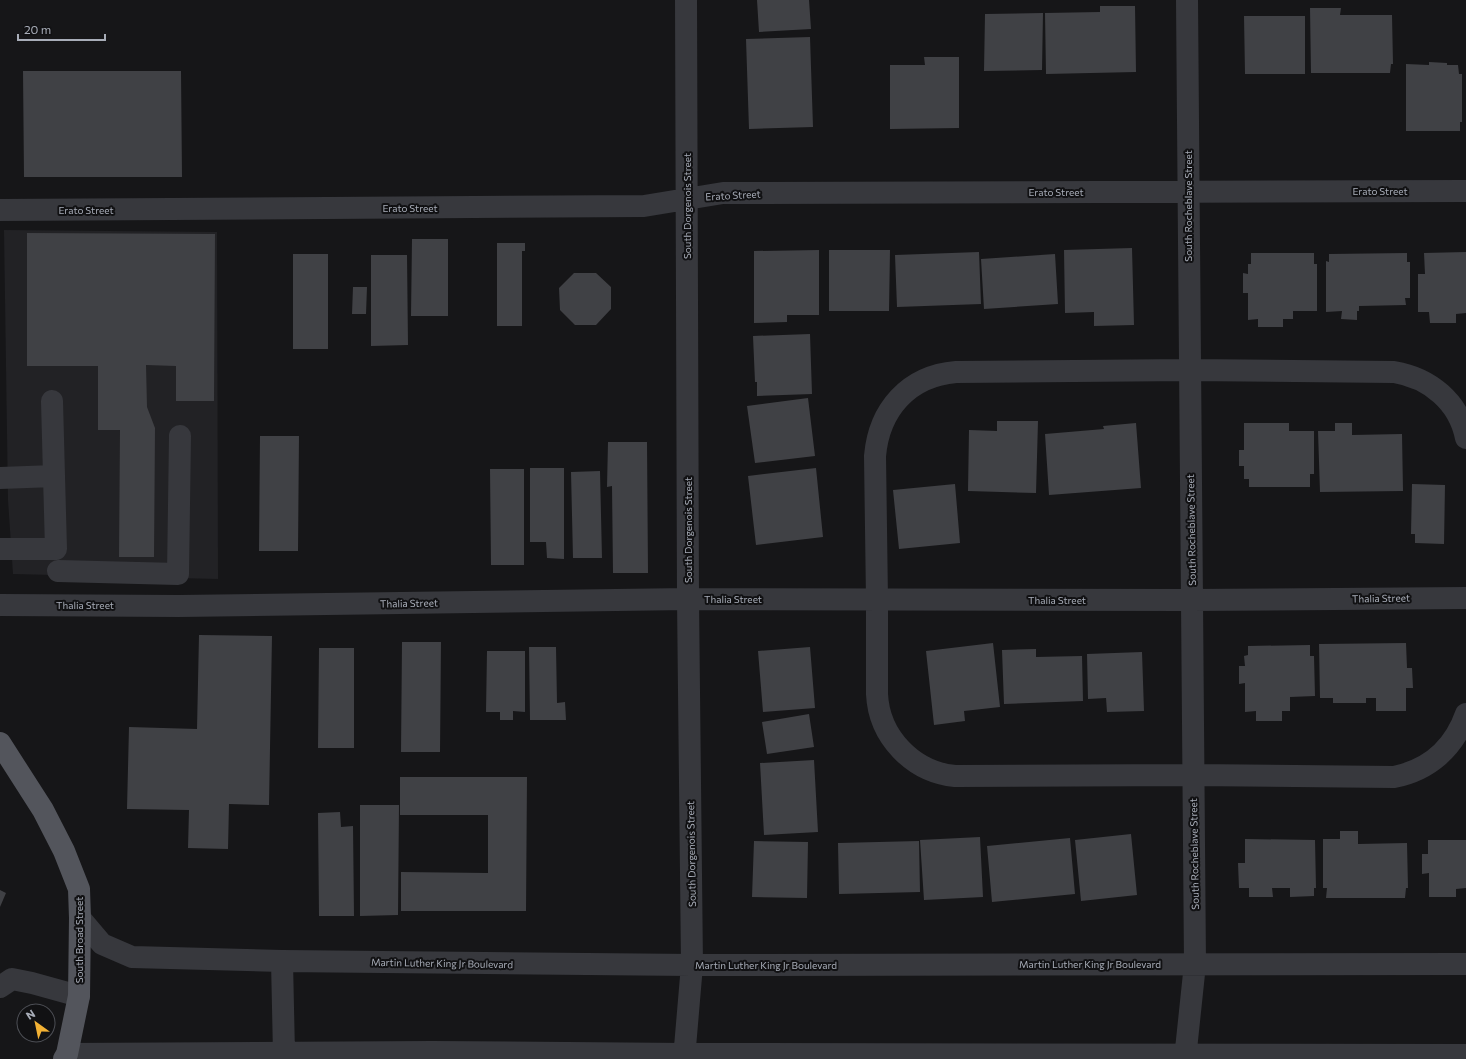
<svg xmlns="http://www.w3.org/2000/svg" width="1466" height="1059" font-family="Commissioner,sans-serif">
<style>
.built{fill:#222225}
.building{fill:#404145}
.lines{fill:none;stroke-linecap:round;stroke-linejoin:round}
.minor{stroke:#37383d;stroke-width:22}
.major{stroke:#53555c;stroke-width:22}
.labels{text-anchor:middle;stroke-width:4;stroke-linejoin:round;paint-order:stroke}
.street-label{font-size:10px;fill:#a8adb8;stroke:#111113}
</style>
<rect width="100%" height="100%" fill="#161618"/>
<path class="built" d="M4 230 217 232 218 579 13 574 8 500Z"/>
<path class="building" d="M757 0H809L811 29 759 32Z
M1100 6H1135L1136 72 1046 74 1045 13 1100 12Z
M1310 8H1341L1340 15H1392L1393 64H1391L1390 73H1311Z
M1043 13 1042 70 984 71 985 14Z
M1244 16H1305V74H1245Z
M810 37 813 127 749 129 746 39Z
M924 57H959V128L890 129V65H925Z
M1429 62 1447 63V65H1458L1459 74H1462V122H1460V131H1406V64L1429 65Z
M23 71H181L182 177H24Z
M27 233 215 234 214 401H176V366L146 365 147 407 155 428 154 557H119L120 430H98V366H27Z
M412 239H448V316H411Z
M497 243H525V251H522V326H497Z
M1132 248 1134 325 1094 326V312L1065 313 1064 250Z
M819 250V315H787V322L754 323V251Z
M829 250H890L889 311H829Z
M979 252 981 304 897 307 895 255Z
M1466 252V313L1456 314V323H1430L1429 312H1418V274H1425L1424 253Z
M1251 253H1314V264H1317V311H1293V319H1283V327H1258V319L1248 320V293H1243V273L1248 274V264H1251Z
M1407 253V262H1410V298H1405L1406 305 1359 306V311H1357V320L1341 319 1342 311 1326 312V261L1329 262V254Z
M293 254H328V349H293Z
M1055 254 1058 304 984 309 981 259Z
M371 255H407L408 345 371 346Z
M574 273H596L611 287V309L596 325H575L560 310 559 288Z
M353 287H367L366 314H352Z
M810 334 812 394 757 396V382H755L753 336Z
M808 398 815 456 755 463 747 406Z
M997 421H1038L1036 493 968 491 969 430 997 431Z
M1136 423 1141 488 1049 495 1045 434 1104 429 1103 426Z
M1244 423H1289V431H1314V474H1310V487H1249V479H1244V466H1239V450H1244Z
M1335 423H1352V435L1402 434 1403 491 1320 492 1318 431H1335Z
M260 436H299L298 551H259Z
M608 442H647L648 573H613L612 486 607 487Z
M530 468H564V559L547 558 546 542H530Z
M816 468 823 537 756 545 748 476Z
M490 469H524V565H491Z
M600 471 602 558H573L571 472Z
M955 484 960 543 899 549 893 490Z
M1412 484 1445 485 1444 544 1415 543V534H1411Z
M199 635 272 636 269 805 229 804 228 849 188 848 189 810 127 809 129 727 197 729Z
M402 642H441L440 752H401Z
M993 643 1000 707 964 711 965 721 934 725 926 651Z
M1406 643 1407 668H1412L1413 688H1406V711H1376V698H1366V703H1333V698H1320L1319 644Z
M1310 645V656H1314L1315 696 1290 697V711H1282V721H1256V711L1245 712V683L1239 684V666H1245L1244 656 1248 655V646Z
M529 647H556L557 703 565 702 566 720H530Z
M810 647 815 708 763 712 758 651Z
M319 648H354V748H318Z
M1036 649V657L1082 656 1083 701 1004 704 1002 650Z
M487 651H525V712L513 711V720H500V712H486Z
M1142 652 1144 711 1107 712 1106 698 1088 699 1087 654Z
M809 714 814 747 767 754 762 722Z
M814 760 818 832 764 835 760 763Z
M400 777H527L526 911H401V872L488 873V815H400Z
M360 805H399L398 915 360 916Z
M340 812 341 827 353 826 354 916H319L318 813Z
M1340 831H1358V844L1407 843 1408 888H1406L1405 898H1326L1327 888H1323V839H1340Z
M1131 834 1137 895 1081 901 1075 840Z
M980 837 983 897 924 900 920 840Z
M1070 838 1075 894 992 902 987 846Z
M1245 839 1315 840 1316 888H1314V896L1290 897V888H1272L1273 897H1249V888H1239L1238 863H1245Z
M1428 840H1466V888L1456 889V897H1429V873L1422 874V854H1428Z
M754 841 808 842 807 898 752 897Z
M919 841 920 892 839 894 838 843Z
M0 890 6 893 0 907Z"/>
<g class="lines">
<path class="minor" d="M0 210 644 206 723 193 1466 191
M52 401 54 476
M1466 438C1459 402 1430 378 1394 372L1189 370 956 372C908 376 879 410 875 456L877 600V694C879 737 913 772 955 776L1193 775 1394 777C1429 770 1454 748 1466 714
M0 478 54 476 56 549H0
M58 571 178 574 180 436
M0 605 179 606 688 599 1191 600 1466 598
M80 918 102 944 132 957 282 961 692 965 1466 964
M282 961 284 1054
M0 987 12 979 32 983 79 996
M67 1054 432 1052 685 1054 1466 1055
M684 1059 692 965 688 599 686 0
M1185 1059 1195 964 1187 0"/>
<path class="major" d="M0 743 43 810 64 851 79 889 80 918 79 996 67 1054 64 1059"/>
</g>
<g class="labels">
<g class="street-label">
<text x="1380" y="195">Erato Street</text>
<text x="1056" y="196">Erato Street</text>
<text transform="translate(733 195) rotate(-3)" y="4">Erato Street</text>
<text transform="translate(687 206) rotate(-90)" y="4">South Dorgenois Street</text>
<text transform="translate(1188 206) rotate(-90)" y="4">South Rocheblave Street</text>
<text x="410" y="212">Erato Street</text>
<text x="86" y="214">Erato Street</text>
<text transform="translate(688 530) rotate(-90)" y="4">South Dorgenois Street</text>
<text transform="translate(1191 530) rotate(-91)" y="4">South Rocheblave Street</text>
<text transform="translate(1381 598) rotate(-1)" y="4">Thalia Street</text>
<text x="733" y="603">Thalia Street</text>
<text x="1057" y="604">Thalia Street</text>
<text transform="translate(409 603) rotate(-1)" y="4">Thalia Street</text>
<text x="85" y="609">Thalia Street</text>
<text transform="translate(691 854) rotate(-91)" y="4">South Dorgenois Street</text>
<text transform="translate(1194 854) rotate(-91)" y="4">South Rocheblave Street</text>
<text transform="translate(79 940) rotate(-90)" y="4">South Broad Street</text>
<text transform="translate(442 963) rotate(1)" y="4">Martin Luther King Jr Boulevard</text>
<text x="1090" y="968">Martin Luther King Jr Boulevard</text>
<text x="766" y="969">Martin Luther King Jr Boulevard</text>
</g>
</g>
<g transform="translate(36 1023) rotate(327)"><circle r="19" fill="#111113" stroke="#4d4f55"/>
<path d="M0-3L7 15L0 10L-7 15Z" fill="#f2b134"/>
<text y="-6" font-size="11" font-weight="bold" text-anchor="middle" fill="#a8adb8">N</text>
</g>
<path d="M18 34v6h87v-6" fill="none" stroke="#a8adb8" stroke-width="2"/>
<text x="24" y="34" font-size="12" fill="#a8adb8" stroke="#111113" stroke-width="3" paint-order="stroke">20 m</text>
</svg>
